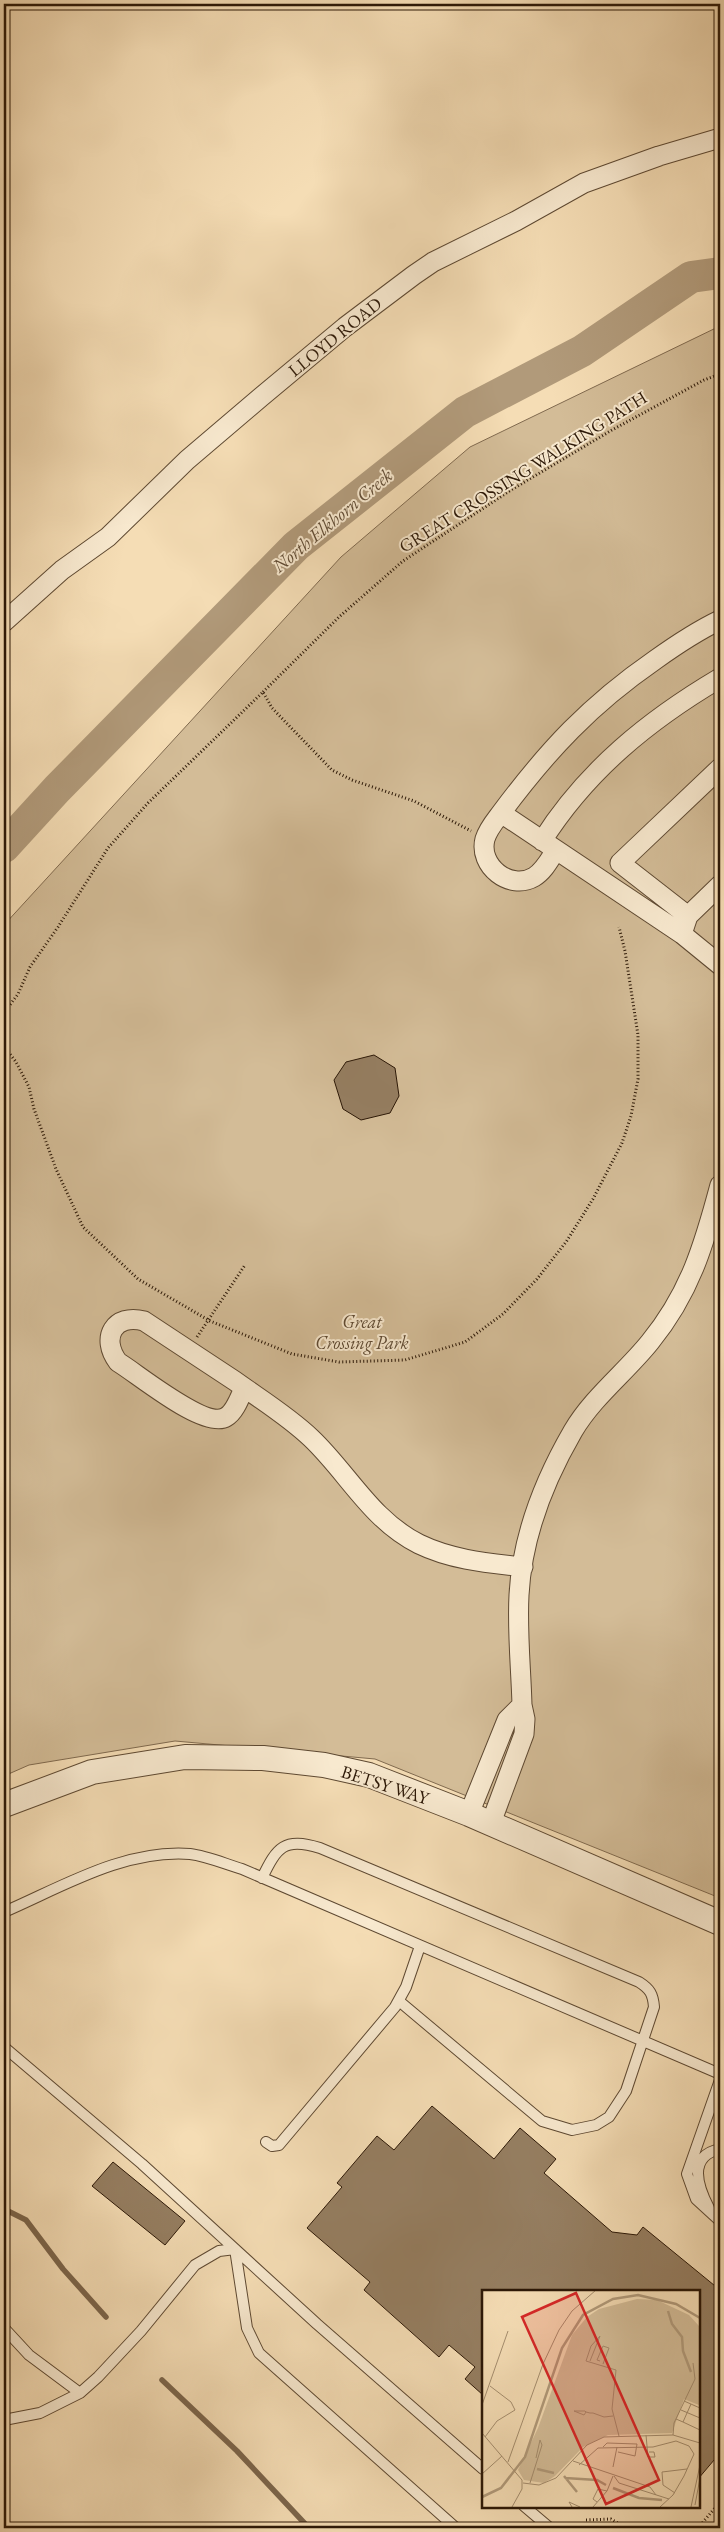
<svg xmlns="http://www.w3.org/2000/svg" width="724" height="2532" font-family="'EB Garamond',serif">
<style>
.green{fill:#d3bc97;stroke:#806a4f}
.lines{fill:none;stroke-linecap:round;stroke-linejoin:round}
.stream{stroke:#7c664c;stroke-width:5.5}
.river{stroke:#b19a7a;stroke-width:32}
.building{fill:#957e61;stroke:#2c1807}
.service-casing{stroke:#5e4932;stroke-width:12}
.minor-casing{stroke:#5e4932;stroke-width:21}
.tertiary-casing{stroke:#5e4932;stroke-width:26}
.path{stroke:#2c1807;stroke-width:3;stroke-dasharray:1 2.5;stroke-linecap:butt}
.service{stroke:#f8e9cf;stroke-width:10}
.minor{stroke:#f8e9cf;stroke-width:19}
.tertiary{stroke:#f8e9cf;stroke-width:24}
.labels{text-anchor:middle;stroke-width:4;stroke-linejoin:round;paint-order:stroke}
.street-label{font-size:18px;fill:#2c1807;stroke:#f8e9cf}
.park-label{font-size:18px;font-style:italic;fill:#5e4932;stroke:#f8e9cf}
.water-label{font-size:19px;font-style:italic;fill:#614c35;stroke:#f8e9cf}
.inset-river{fill:none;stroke:#b19a7a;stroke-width:2.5}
.inset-road{fill:none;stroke:#a58e6f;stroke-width:1}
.view{fill:#d62828;fill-opacity:0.15;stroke:#d62828;stroke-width:2.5}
.inset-edge{fill:none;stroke:#2c1807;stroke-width:2.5}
</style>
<rect width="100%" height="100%" fill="#f5ddb5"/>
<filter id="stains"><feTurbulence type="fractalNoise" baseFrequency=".004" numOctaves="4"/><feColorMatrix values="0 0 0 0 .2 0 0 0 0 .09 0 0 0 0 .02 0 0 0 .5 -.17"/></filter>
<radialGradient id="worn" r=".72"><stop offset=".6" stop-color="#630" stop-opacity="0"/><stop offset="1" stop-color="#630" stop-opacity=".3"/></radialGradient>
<path class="green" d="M720 326V1898L375 1759 175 1741 29 1765 4 1776V925L341 557 470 447Z"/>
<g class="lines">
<path class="stream" d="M4 2209 26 2220 63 2269 106 2317
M162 2380 237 2451 309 2528"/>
<path class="river" d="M4 847 57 789 296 546 465 412 582 351 691 277 720 273"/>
</g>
<path class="building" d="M374 1055 395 1068 399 1096 390 1113 361 1120 343 1109 334 1080 346 1062Z
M432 2106 494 2159 520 2128 556 2159 544 2173 612 2232 637 2235 643 2227 720 2290V2453L698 2479V2291H483V2395L465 2379 475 2367 449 2345 439 2357 364 2290 370 2282 307 2228 342 2187 337 2183 377 2136 394 2150Z
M113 2162 185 2221 165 2245 92 2186Z"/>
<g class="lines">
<g class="service-casing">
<path id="service" d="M262 1878C277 1847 284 1837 320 1848L639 1982C650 1989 653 1994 654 2007L626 2091 609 2117 596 2125 572 2130 542 2121 399 2001
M4 1912C62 1887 124 1849 190 1854 207 1856 225 1864 242 1869L720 2074
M4 2047 142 2164 317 2324 483 2469
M720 2080 687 2174 696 2199 720 2221
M266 2142 272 2146 279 2145 395 2007 406 1987 420 1946
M709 2208C698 2187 687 2156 720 2149
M235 2249 247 2328 259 2353 456 2528
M4 2328 29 2355 80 2393
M4 2420 40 2413 80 2393 98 2377 141 2331 195 2265 219 2251 235 2249
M524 2506 550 2528"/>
</g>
<g class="minor-casing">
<path id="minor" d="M720 620C697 631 676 645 655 660 590 705 548 750 501 813L682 934 720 965
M4 622 62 570 108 537 187 460 261 397 345 327 414 275 433 262 516 221 584 183 659 156 720 138
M501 813C495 821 488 829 485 839 478 866 510 891 534 877 544 871 550 859 556 850
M542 841C587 770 649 720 720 678
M688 916 620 863 720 768
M684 928 688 916 720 885
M244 1388C240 1397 235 1412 226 1417 205 1430 138 1374 118 1362 100 1338 114 1313 144 1321L235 1381C260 1399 288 1416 311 1438 348 1473 371 1520 419 1544 452 1560 488 1563 523 1567
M469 1814 507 1720 522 1705
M491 1823 524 1734 525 1719 522 1705C521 1669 517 1631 519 1595 522 1537 544 1481 573 1431 593 1397 626 1372 650 1342 690 1293 704 1245 720 1185"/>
</g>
<g class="tertiary-casing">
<path id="tertiary" d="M4 1805 92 1772 185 1757 263 1758 324 1765 369 1775 469 1814 720 1923"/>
</g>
<path class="path" d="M263 692 339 617 403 561 511 490 612 430 704 380 720 374
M4 1013 18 994 30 967 58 927 108 848 148 803 263 692 272 708 332 770 352 780 414 801 471 831
M4 1046 16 1062 29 1087 34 1109 56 1169 83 1227 138 1279 210 1321 292 1354 339 1362 405 1360 465 1342 503 1314 537 1279 566 1242 593 1199 622 1143 631 1116 638 1079V1035L625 951 619 927
M197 1337 245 1265
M586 2520 611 2519 626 2528
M698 2528 720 2502"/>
<use href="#service" class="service"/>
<use href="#minor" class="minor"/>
<use href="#tertiary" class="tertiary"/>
</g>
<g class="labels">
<g class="street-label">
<text transform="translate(335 337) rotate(-39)" y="6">LLOYD ROAD</text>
<text transform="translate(523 472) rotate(-32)" y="6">GREAT CROSSING WALKING PATH</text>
<text transform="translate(385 1785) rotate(18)" y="6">BETSY WAY</text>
</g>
<g class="park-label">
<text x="362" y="1328">Great<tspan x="362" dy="21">Crossing Park</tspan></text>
</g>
<g class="water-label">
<text transform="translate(332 520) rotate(-40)" y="7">North Elkhorn Creek</text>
</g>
</g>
<g transform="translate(482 2290)">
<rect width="218" height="218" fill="#f5ddb5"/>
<path d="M155 9 175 10 207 25 217 36V115L202 109 190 143 126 145 101 157 73 186 62 193 42 190 36 180 56 138 90 45 105 27 117 19Z" fill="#d3bc97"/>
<path class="inset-river" d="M186 21 190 34 200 47 201 61 209 82M55 179 72 183M82 186 95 202M83 188 115 190 124 195M131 198 157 208 180 210M0 207 19 198 43 167 80 58 101 25 131 9 156 5 194 14 218 28"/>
<path class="inset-road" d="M108 71 118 46 109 56 104 71 134 80 130 119 137 146M118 71 115 70 121 56 127 58 121 74M202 111 218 118M0 115 26 41M199 120 218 128M104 122 102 125 92 121H103L104 122 108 123H111L122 127 131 126M194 129 201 132 209 114M201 132 218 140M0 143 40 190V199L30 217M164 145 166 167M191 145 192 133 213 89 211 73M3 147 15 131 33 120 29 112 8 96M121 157 125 153 155 154 153 166 136 162M166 167H173L172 162H167M54 168 58 150M91 171 168 197 174 205M26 172 61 74 77 40 90 21 114 0M97 175 116 158 171 157 194 151 207 156 212 164 202 186 191 205 178 217M131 177 135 157M0 184 20 166M132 186 137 193 187 209M41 193 57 195 74 188 105 155 122 147 191 145 218 153M48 193 60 155 58 150M193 203 181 195 180 182 205 179M115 212 111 209 116 199 125 201M213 215 218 188M90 217 87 212 98 217M111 217 125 201 131 186M209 217 218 175"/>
<path class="view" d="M94 3 177 190 124 214 40 27Z"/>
<rect width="218" height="218" class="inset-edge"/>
</g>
<rect width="724" height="2532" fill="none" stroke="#f5ddb5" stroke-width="20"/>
<rect x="5" y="5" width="714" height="2522" fill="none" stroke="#2c1807" stroke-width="2.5"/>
<rect x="10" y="10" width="704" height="2512" fill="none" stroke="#2c1807"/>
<rect width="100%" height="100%" filter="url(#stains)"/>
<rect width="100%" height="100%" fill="url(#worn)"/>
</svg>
